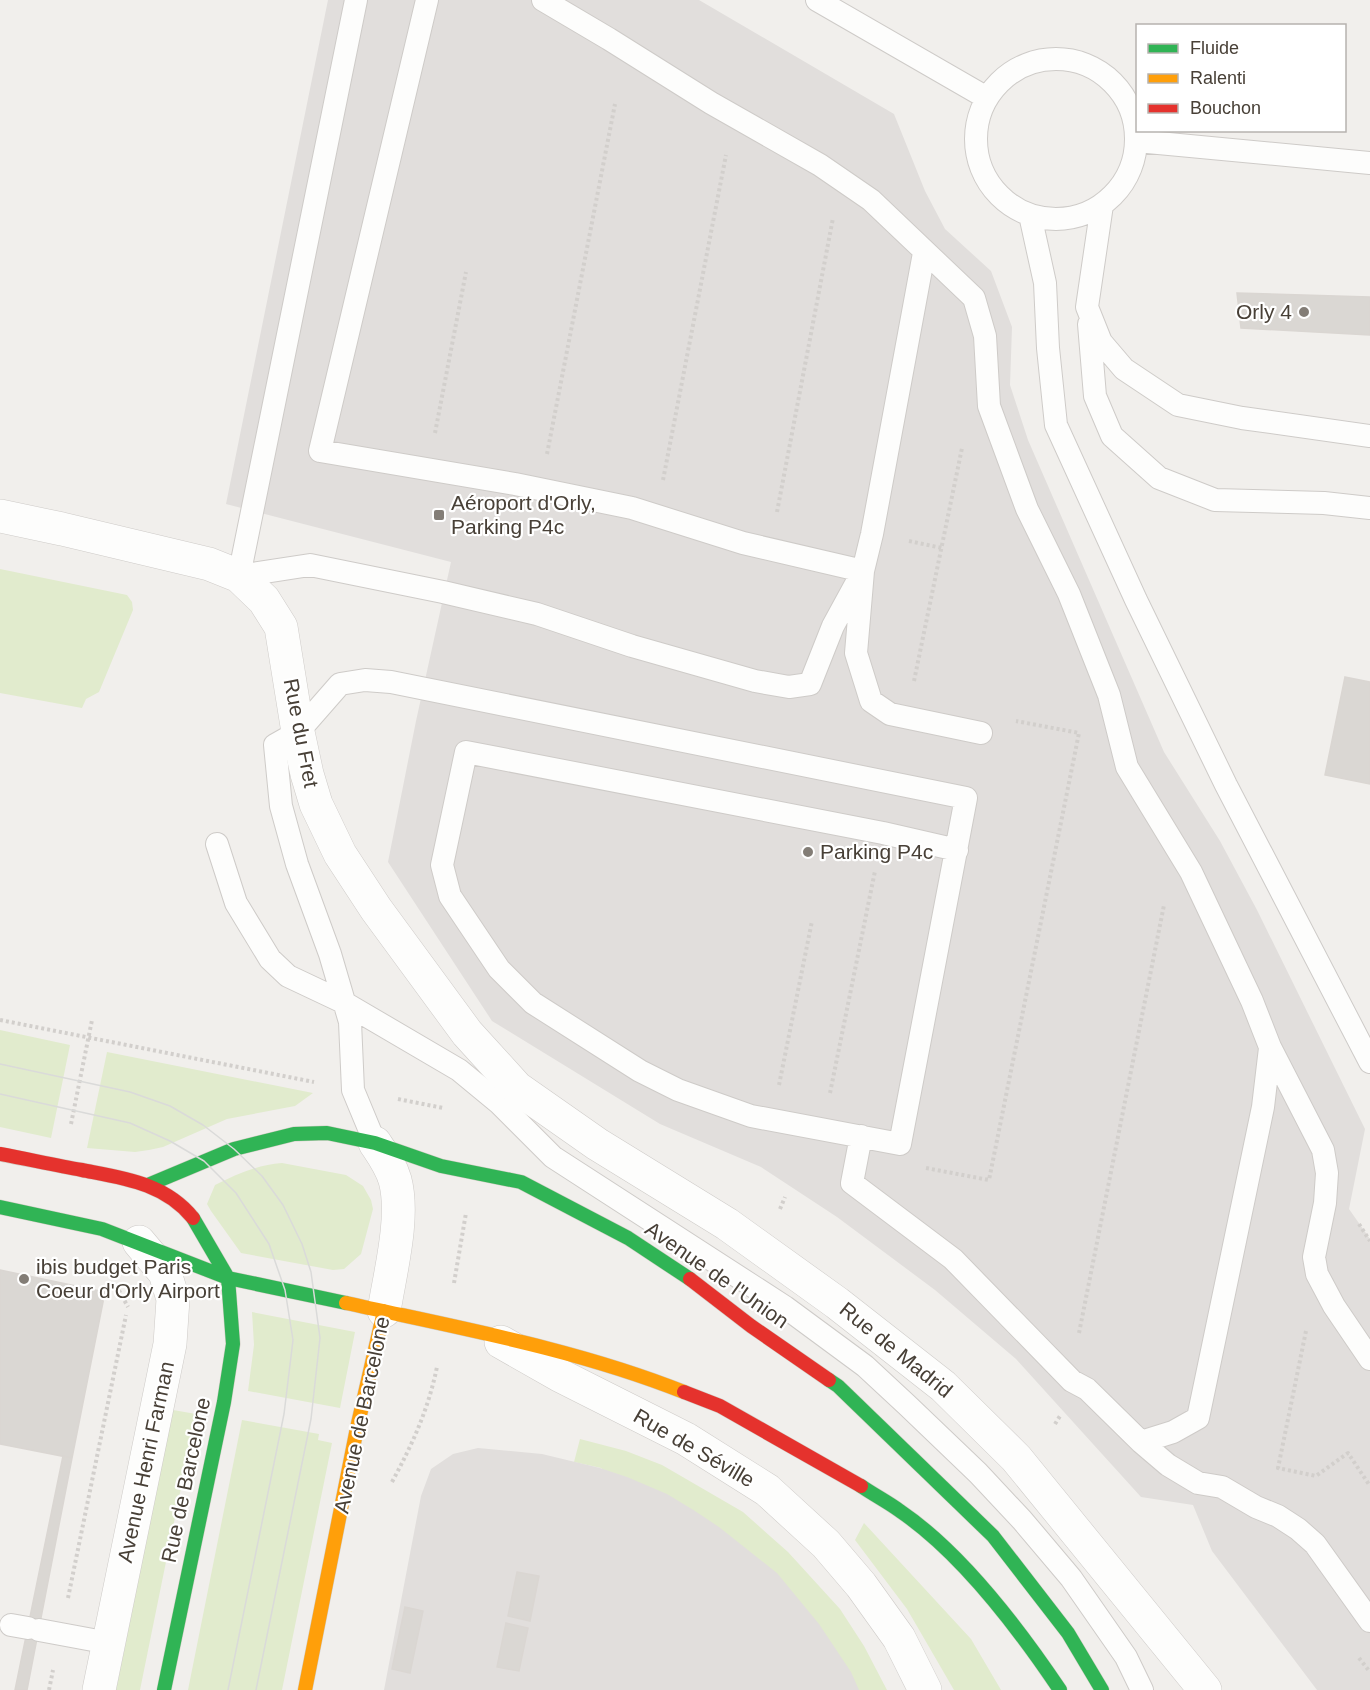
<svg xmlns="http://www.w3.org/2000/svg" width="1370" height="1690" font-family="Helvetica,sans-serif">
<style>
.green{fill:#e1ebcd}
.parking{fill:#e1dedc}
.building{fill:#dad7d3;stroke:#dad6d2;stroke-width:1.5}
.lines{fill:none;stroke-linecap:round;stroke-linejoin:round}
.lane-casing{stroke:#cecbc8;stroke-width:24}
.street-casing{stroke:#cecbc8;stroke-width:34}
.fast-casing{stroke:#d1ccc3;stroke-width:15}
.slow-casing{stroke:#d1ccc3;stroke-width:15}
.jam-casing{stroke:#d1ccc3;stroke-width:15}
.path{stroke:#d2cfcc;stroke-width:4;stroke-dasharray:3 3;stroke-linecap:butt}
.lane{stroke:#fdfdfc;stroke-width:22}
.street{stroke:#fdfdfc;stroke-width:33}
.fast{stroke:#30b455;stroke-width:14}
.slow{stroke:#ff9f0a;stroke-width:14}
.jam{stroke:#e5322d;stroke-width:14}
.tram{stroke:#dadad9;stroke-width:1.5}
.poi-dot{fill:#837d76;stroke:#fff;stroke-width:2}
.labels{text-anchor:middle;stroke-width:4.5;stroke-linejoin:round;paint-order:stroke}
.poi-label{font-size:21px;fill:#484037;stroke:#fff;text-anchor:start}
.street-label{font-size:21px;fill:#484037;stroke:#fff}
</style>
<rect width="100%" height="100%" fill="#f1efec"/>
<path class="green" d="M0 569 127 595 132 602 133 610 99 692 86 699 82 708 0 693Z
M0 1030 70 1045 51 1138 0 1127Z
M107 1052 313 1093 295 1106 227 1119 163 1147 149 1150 135 1152 87 1148Z
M282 1163 346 1175 363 1186 371 1200 373 1209 361 1254 344 1269 333 1270 241 1253 211 1211 207 1204 215 1185C237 1174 257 1165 282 1163Z
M252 1312 355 1332 340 1408 248 1391 254 1345Z
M173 1410 196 1414 140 1690H116Z
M242 1420 319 1434 318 1440 332 1443 282 1690H188Z
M580 1439 626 1451 662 1465 743 1512 788 1552 840 1609 864 1646 887 1690H858L601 1468 574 1462Z
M864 1523 971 1639 1001 1690H954L907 1609 855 1540Z"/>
<path class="parking" d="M328 0H699L894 114 925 191 945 229 991 271 1012 327 1010 385 1028 440 1164 752 1220 841 1257 910 1365 1129 1349 1209 1370 1239V1690H1317L1212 1551 1193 1505 1141 1497 1016 1359 935 1290 837 1217 761 1167 660 1124 492 1021 388 862 416 721 451 562 226 504Z
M478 1448 542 1454 600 1468 627 1477 667 1494 695 1511 719 1527 777 1573 819 1624 851 1672 859 1690H384L421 1496 431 1469 453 1454Z"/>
<path class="building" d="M1237 293 1370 297V335L1241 328Z
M1345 677 1370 682V784L1325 775Z
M0 1270 105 1292 72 1458 0 1444Z
M63 1456 72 1458 27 1690H15Z
M517 1572 539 1576 530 1621 508 1616Z
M405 1607 423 1611 410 1673 392 1669Z
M506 1623 528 1628 519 1671 497 1667Z"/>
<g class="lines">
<g class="lane-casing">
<path id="lane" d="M356 0 239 576 310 565 443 592 537 614 632 646 755 681 789 687 810 684 833 626 863 571
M427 0 320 451 515 484 632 508 743 543 863 571
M543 0 609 39 711 103 820 165 871 200 974 298 985 336 989 406 1027 509 1069 594 1109 695 1127 767 1191 872 1252 1001 1270 1047 1323 1150 1327 1173 1325 1203 1314 1257 1317 1274 1334 1306 1370 1359
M817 0 987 98
M976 139a80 80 0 1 1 160 0a80 80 0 1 1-160 0Z
M1137 141 1370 163
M1102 205 1087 307 1101 342 1124 369 1178 405 1242 418 1370 436
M1030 215 1045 283 1048 348 1056 425 1136 600 1226 785 1370 1062
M924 253 872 534 863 571 856 653 871 701 890 714 981 733
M1089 324 1095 396 1112 436 1159 478 1215 500 1324 503 1370 508
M217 844 236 903 270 959 288 976 343 1002 459 1070 499 1103 553 1157 785 1307 865 1366 907 1405 978 1473 1022 1520 1071 1578 1126 1657 1142 1690
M861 1136 852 1183 953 1259 1072 1381 1087 1389 1141 1442 1168 1465 1198 1483 1222 1487 1256 1507 1278 1516 1298 1529 1315 1544 1370 1621
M375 1143 353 1090 350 1022 330 954 297 864 281 806 275 745 298 732 340 684 365 680 391 682 966 798 900 1144 751 1116 678 1090 640 1071 533 1003 499 969 450 896 442 865 466 752 883 833 957 850
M1141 1442 1173 1432 1198 1418 1263 1107 1270 1048
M11 1625 28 1628
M39 1630 109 1643"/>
</g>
<g class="street-casing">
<path id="street" d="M0 516 62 529 209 564 239 576 264 600 281 627 298 732 307 774 316 804 340 854 376 909 467 1033 517 1088 597 1144 727 1224 837 1303 943 1386 1016 1458 1205 1690
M375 1143C383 1155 391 1166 395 1180 405 1217 390 1273 384 1311
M501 1342 559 1375 686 1439 767 1490 826 1544 861 1585 899 1638 925 1690
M99 1690 170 1344 173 1299 165 1273 139 1242"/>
</g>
<g class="fast-casing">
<path id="fast" d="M148 1185 234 1149 294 1134 327 1133 375 1143 441 1166 521 1182 628 1238 690 1279
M0 1207 102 1229 228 1278 346 1303
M829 1380 838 1386 993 1536 1068 1633 1102 1690
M861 1486C874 1495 888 1502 900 1511 962 1553 1019 1629 1060 1690
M164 1690 224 1402 233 1344 228 1278 193 1218"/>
</g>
<g class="slow-casing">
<path id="slow" d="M346 1303C459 1328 576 1349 684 1392
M305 1690 357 1428 384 1311"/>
</g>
<g class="jam-casing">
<path id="jam" d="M0 1154C27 1159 54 1165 82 1170 123 1178 165 1183 193 1218
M690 1279 751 1326 829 1380
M684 1392 720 1406 861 1486"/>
</g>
<path class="path" d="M435 433 466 272
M547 454 615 104
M663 480 726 155
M777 512 833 218
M909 541 942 548
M914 681 962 448
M0 1020 314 1082
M779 1085 812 921
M830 1093 875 871
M398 1099 443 1108
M71 1124 92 1020
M926 1168 989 1180 1079 733 1016 721
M780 1209 785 1197
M1359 1224 1370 1241
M454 1283 466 1213
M116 1285 128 1307
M1306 1331 1278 1468 1316 1476 1348 1453 1370 1486
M1079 1333 1164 905
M1055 1424 1060 1416
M392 1482C413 1443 428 1410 437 1367
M68 1598 126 1315
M1359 1658 1370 1672
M49 1690 53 1670"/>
<use href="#lane" class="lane"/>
<use href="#street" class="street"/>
<use href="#fast" class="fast"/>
<use href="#slow" class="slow"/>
<use href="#jam" class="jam"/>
<path class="tram" d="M0 1064 130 1092 170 1106 203 1125 234 1149 262 1176 283 1205 302 1244 311 1272 320 1338 311 1419 256 1690
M0 1094 130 1123 170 1141 204 1161 236 1193 269 1244 285 1290 293 1340 284 1414 228 1690"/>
</g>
<g class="poi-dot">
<circle cx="1304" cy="312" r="6"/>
<rect x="433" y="509" width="12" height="12" rx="3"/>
<circle cx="808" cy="852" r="6"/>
<circle cx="24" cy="1279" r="6"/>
</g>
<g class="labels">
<g class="poi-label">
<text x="1292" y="319" text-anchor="end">Orly 4</text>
<text x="451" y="510">Aéroport d'Orly,<tspan x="451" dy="24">Parking P4c</tspan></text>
<text x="820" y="859">Parking P4c</text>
<text x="36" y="1274">ibis budget Paris<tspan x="36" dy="24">Coeur d'Orly Airport</tspan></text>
</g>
<g class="street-label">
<text transform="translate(301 733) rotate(79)" y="7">Rue du Fret</text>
<text transform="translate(717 1275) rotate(35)" y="7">Avenue de l'Union</text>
<text transform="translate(896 1350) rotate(39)" y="7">Rue de Madrid</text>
<text transform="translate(362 1415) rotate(-78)" y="7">Avenue de Barcelone</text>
<text transform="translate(694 1448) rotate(30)" y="7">Rue de Séville</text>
<text transform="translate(146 1462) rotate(-78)" y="7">Avenue Henri Farman</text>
<text transform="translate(186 1480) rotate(-78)" y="7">Rue de Barcelone</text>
</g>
</g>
<rect x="1136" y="24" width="210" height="108" fill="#ffffff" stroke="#b6b3af" stroke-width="1.5"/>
<rect x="1148" y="44" width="30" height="9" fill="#30b455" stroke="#b6b3af" stroke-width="1.5"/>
<text x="1190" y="54" font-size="18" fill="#484037">Fluide</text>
<rect x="1148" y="74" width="30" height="9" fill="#ff9f0a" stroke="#b6b3af" stroke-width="1.5"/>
<text x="1190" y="84" font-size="18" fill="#484037">Ralenti</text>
<rect x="1148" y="104" width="30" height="9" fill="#e5322d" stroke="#b6b3af" stroke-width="1.5"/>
<text x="1190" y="114" font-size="18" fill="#484037">Bouchon</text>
</svg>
